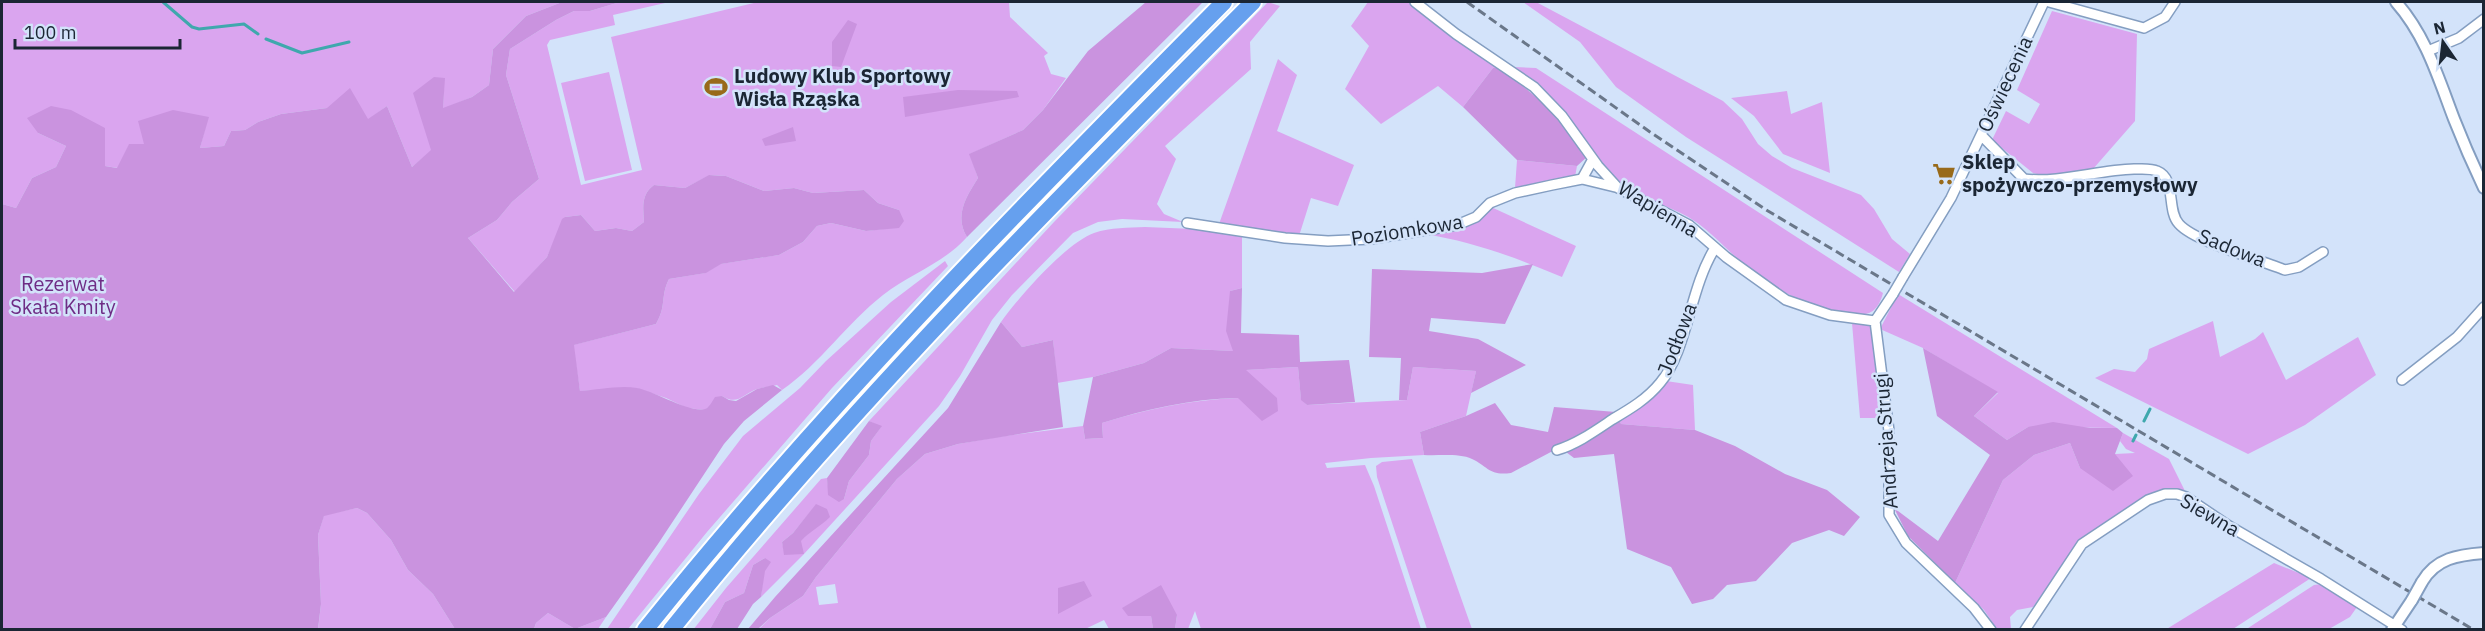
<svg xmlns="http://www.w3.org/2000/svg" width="2485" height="631" font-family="'IBM Plex Sans',sans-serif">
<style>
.green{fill:#daa5ef;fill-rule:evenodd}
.forest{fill:#ca93df}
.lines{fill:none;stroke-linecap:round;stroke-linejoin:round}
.stream{stroke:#3fa8ad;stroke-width:3}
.minor-casing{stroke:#849ec1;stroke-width:12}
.tertiary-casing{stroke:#849ec1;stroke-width:14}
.motorway-casing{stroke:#fff;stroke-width:20}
.minor{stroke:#fff;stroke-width:9}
.tertiary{stroke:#fff;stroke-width:10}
.motorway{stroke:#66a0ee;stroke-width:16}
.rail{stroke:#6a7789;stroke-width:3;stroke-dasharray:9 4.5;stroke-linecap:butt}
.minor-bridge-casing{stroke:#849ec1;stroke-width:12;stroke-linecap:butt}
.tertiary-bridge-casing{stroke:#849ec1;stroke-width:14;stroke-linecap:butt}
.minor-bridge{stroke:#fff;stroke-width:9}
.tertiary-bridge{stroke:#fff;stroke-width:10}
.labels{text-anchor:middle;stroke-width:5;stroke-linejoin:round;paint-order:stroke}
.poi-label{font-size:20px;font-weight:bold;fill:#1b2634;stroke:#d3e3fa;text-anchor:start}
.street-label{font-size:20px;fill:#1b2634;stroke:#d3e3fa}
.park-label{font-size:20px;fill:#6e2c85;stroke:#d3e3fa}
</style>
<rect width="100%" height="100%" fill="#d3e3fa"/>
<path class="green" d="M2 2H562L526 16 493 49 489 85 472 97 443 109 444 78 431 151 412 167 387 106 368 120 327 108 281 114 258 122 245 130 231 131 224 146 200 148 208 117 139 122 145 144 129 145 118 168 105 166V128L38 133 66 146 56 167 32 178 16 208 2 204Z
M620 2 665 3 613 15 615 25 550 40 547 45 581 185 642 170 611 37 758 2H1009L1010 17 1048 53 1044 56 1051 74 1066 78 1043 110 1023 130 970 154 978 178C966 197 954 216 967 237 944 263 910 274 883 295 847 323 820 364 782 390L777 385C770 387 763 387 757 389 743 394 738 406 722 396L705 410 687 408 666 398 636 388 580 391 573 345 656 324C667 305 660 297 669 279L705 273 720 264 779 255 803 242 817 226 831 223 866 231 899 227V210L878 203 864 190 813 193 794 188 764 191 726 176 710 175 685 188 654 185C641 194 643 208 644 222L632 231 616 228 595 231 581 215 565 217 547 257 515 292 468 238 497 220 512 202 539 179 506 75 510 49 556 20 574 11H590Z
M1268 2 1280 6 1250 42 1251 69 1165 146 1176 159 1157 204 1164 214 1183 222 1122 219 1098 222 1073 233 1012 295 992 320 960 376 939 406 804 554 761 597 765 558 753 565 744 593 725 602 710 629 693 630 726 588 821 479 827 478 829 495 844 499 849 481 869 455 871 441 881 427 869 421 1054 222ZM816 505 812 530 785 555 782 542 793 533Z
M1368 2H1410L1452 36 1499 66 1493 68 1463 107 1438 86 1381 124 1345 89 1369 46 1351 26Z
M1523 2H1536L1723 101 1742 119 1758 144 1772 156 1792 168 1861 195 1874 209 1892 239 1910 254 1899 272 1686 137 1616 87 1580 42Z
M2052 11 2137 34 2135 121 2093 169 2045 176 2033 173 1992 140 2006 111 2029 124 2040 104 2017 90Z
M1278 59 1297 75 1277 131 1354 165 1338 206 1311 198 1299 236 1219 224Z
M1515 67 1536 68 1883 293C1877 315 1866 317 1845 313 1807 307 1773 289 1744 264 1728 251 1713 234 1696 222 1675 207 1647 202 1626 188 1601 169 1586 137 1565 114 1550 96 1533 82 1515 67Z
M609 72 632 170 585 181 561 83Z
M1787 91 1791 114 1822 102 1830 173 1783 154 1754 116 1731 98Z
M1517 160 1577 166 1575 177 1515 188Z
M1491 207 1576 246 1562 277C1517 258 1474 242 1425 234L1468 226Z
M1145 227 1194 229 1242 237V288L1230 291 1233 351 1171 348 1144 363 1093 377 1057 383 1053 340 1022 347 1001 322C1018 298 1066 243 1094 233 1111 227 1128 228 1145 227Z
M945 261 948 266 832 388 707 532 628 629H607L699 494 743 436 800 388 826 361 891 302Z
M1898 294 2117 428 2028 427 2007 440 1974 416 1998 393 1923 348 1880 329Z
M2213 321 2220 357 2255 339 2263 332 2286 380 2358 337 2376 375 2305 425 2248 454 2095 378 2114 369 2135 372 2147 359 2149 349Z
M1852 323 1868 324 1873 329 1883 418H1860Z
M1298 367 1301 399 1307 405 1407 400 1413 367 1476 371 1466 416 1420 432 1424 455 1371 458 1325 463 1327 468 1365 465 1374 486 1421 629H1201L1195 611 1188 629H1175L1177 615 1128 616H1151L1153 629H1109L1104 620 1083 630H758L770 618 803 596 816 577 897 479 925 454 958 444 997 437 1083 426 1085 439 1103 438 1102 423C1147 409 1190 400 1238 398L1245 370ZM835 584 838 603 819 605 816 587Z
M1666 381 1693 385 1695 430 1621 424 1619 419Z
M2123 433 2169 459 2185 491 2174 488 2159 490 2130 507 2077 544 2033 607 2017 610 2010 617 2011 629H1997L1984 610 1955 583 2003 480 2034 455 2070 443 2080 468 2115 454 2135 453 2126 449 2120 441Z
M1412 459 1472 629H1427L1377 477 1376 466 1382 462Z
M357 508 367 513 391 540 408 570 433 594 455 629 318 630 321 604 318 535 324 515Z
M2274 563 2311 578 2233 629 2165 630Z
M2322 584 2357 607 2350 617 2329 629 2245 630 2314 585Z
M548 613 575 629 606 617 598 629 534 630 536 623Z"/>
<path class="forest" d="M562 2H620L590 11H574L556 20 510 49 506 75 539 179 512 202 497 220 468 238 514 292 547 257 562 219 565 217 581 215 595 231 616 228 632 231 644 222C643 208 641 194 654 185L685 188 709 175 726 176 764 191 794 188 813 193 864 190 878 203 899 210 904 221 899 228 866 231 831 223 817 226 803 242 779 255 721 264 706 273 669 279C660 297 667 305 656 324L574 345 580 391C598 390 619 385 637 388 652 390 695 416 707 408 710 406 713 400 715 397L722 396 729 400 736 401 757 389 773 385 782 390 744 421 724 444 658 544 606 617 575 629 548 613 536 623 534 629H455L433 594 408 570 391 540 367 513 357 508 324 516 318 535 321 604 318 629H2V204L16 208 32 178 56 167 66 146 38 133 27 118 51 106 71 110 105 128V166L117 168 129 144H144L138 121 173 110 209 117 200 148 224 146 231 131 245 130 258 122 281 114 327 108 350 88 368 119 387 106 412 167 431 150 413 93 434 77 445 78 443 108 472 97 489 85 493 49 526 16Z
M1146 2H1203L967 237C954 216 966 197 978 178L969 154 1023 130 1043 110 1088 51Z
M848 20 857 24 841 67 832 66V42Z
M1499 66 1557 115 1587 157 1577 166 1517 160 1463 107 1493 68Z
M958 90 1017 91 1019 97 905 117 903 97Z
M793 127 796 141 765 146 762 139Z
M1533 264 1505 324 1431 318 1429 331 1478 339 1526 365 1471 393 1476 371 1413 367 1407 400H1399L1401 358 1369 357 1372 269 1482 273Z
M1242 288 1241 333 1299 335 1300 362 1349 360 1355 402 1307 405 1301 400 1298 367 1246 370 1277 398 1278 411 1262 421 1238 398C1190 399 1147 409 1102 423L1103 438 1085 439 1083 426 1093 377 1144 363 1171 348 1233 351 1226 331 1230 291Z
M1001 322 1022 347 1053 340 1063 427 958 444 925 454 897 479 816 577 803 596 770 618 758 629H748L775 597 948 408Z
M1923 348 1998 392 1974 416 2007 440 2028 427 2053 422 2090 428H2117L2123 433 2115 454 2133 476 2113 491 2080 468 2070 443 2034 455 2003 480 1955 583 1908 536 1894 508 1938 541 1990 455 1937 416Z
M1495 403 1511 425 1548 432 1554 407 1616 412 1581 436 1511 473C1489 476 1489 467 1472 459 1459 453 1438 456 1424 455L1420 432 1466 416Z
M1619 419 1621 424 1695 430 1735 446 1785 474 1827 490 1860 517 1844 536 1829 530 1792 543 1756 581 1727 585 1713 599 1692 604 1671 567 1627 549 1614 454 1574 458 1566 452Z
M869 421 882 426 871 441 869 455 849 481 844 499 839 502 828 495 827 478Z
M816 504 827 509 830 517C820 527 810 531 801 541L804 554 784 555 782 542 793 533Z
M765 558 771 562 765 571 761 597 753 604 737 629H710L725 602 744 593 753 565Z
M1084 581 1092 596 1058 614V588Z
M1161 585 1177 615 1175 629H1153L1151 616H1128L1122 608Z"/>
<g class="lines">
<path class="stream" d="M163 2 192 27 199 29 244 24 258 34
M266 39 302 53 349 42
M2144 421 2150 409
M2133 441 2136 435"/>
<g class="minor-casing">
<path id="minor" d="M1415 2 1456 34 1534 87 1562 116 1598 166 1618 188 1689 225 1726 257 1786 300 1830 315 1875 321
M2049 2 2144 28 2165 17 2175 2
M2428 51 2459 38 2484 19
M1981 135 2024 179C2061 183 2097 170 2134 169 2142 169 2151 168 2157 171 2177 179 2166 210 2179 224 2195 242 2261 260 2285 270L2299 267 2323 252
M1582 179 1593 159
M1187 223 1285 238 1328 241 1371 239 1457 225 1476 217 1490 203 1515 193 1552 185 1582 179 1615 187
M1903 277 1951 198 2044 2
M1875 321 1889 431V515L1906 543 1974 608 1991 630
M1875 321 1893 294
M2402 380 2457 337 2484 307
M1557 450C1577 444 1595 431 1613 419 1630 409 1647 399 1660 383 1688 350 1689 289 1715 248
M2025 630 2082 544 2148 500 2165 494H2177L2186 497 2229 526 2321 579 2402 630"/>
</g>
<g class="tertiary-casing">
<path id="tertiary" d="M2396 2C2426 36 2438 77 2454 119 2463 142 2473 165 2484 188
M2422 582C2436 558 2458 555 2484 553
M2392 630 2412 600"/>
</g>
<g class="motorway-casing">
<path id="motorway" d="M645 630C824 407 1024 204 1224 2
M671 630C850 407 1052 204 1253 2"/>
</g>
<use href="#minor" class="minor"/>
<use href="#tertiary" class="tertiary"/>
<use href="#motorway" class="motorway"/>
<path class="rail" d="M1467 2 1650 132 1768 211 2474 630"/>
<g class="minor-bridge-casing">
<path id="minor-bridge" d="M1893 294 1903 277"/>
</g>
<g class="tertiary-bridge-casing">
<path id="tertiary-bridge" d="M2412 600 2422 582"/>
</g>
<use href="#minor-bridge" class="minor-bridge"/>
<use href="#tertiary-bridge" class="tertiary-bridge"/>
</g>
<defs>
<g id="stadium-bare" transform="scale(1.8)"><path d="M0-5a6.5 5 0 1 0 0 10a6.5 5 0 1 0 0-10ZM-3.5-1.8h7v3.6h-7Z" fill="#986a1a" stroke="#d3e3fa" stroke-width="2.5" paint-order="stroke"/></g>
<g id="supermarket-bare" transform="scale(1.8)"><path d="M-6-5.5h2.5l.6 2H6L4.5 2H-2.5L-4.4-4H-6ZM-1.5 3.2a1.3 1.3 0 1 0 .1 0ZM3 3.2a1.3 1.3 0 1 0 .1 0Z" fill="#986a1a" stroke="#d3e3fa" stroke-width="2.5" paint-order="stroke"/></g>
</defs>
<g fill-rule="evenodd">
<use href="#stadium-bare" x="716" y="87"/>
<use href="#supermarket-bare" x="1944" y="174"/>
</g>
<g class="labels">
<g class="poi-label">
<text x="734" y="83">Ludowy Klub Sportowy<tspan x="734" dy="23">Wisła Rząska</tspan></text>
<text x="1962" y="169">Sklep<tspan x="1962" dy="23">spożywczo-przemysłowy</tspan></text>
</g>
<g class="street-label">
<text transform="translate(2005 84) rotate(-65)" y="7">Oświecenia</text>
<text transform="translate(1658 209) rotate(31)" y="7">Wapienna</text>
<text transform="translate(1407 230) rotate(-9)" y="7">Poziomkowa</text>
<text transform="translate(2232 248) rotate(22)" y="7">Sadowa</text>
<text transform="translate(1677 339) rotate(-69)" y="7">Jodłowa</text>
<text transform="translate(1886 441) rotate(-94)" y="7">Andrzeja Strugi</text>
<text transform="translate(2210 515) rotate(30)" y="7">Siewna</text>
</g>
<g class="park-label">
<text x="63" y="291">Rezerwat<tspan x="63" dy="23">Skała Kmity</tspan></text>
</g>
</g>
<rect width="2485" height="631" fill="none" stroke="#1b2634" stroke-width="6"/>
<g transform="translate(2443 42) rotate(346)" stroke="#d3e3fa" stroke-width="4.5" paint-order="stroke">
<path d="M0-4.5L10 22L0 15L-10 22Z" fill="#1b2634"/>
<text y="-9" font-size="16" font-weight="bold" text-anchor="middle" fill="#1b2634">N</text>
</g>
<path d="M15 39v9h165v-9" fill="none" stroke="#1b2634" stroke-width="3"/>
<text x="24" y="39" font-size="18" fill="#1b2634" stroke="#d3e3fa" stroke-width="4.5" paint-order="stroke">100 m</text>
</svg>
